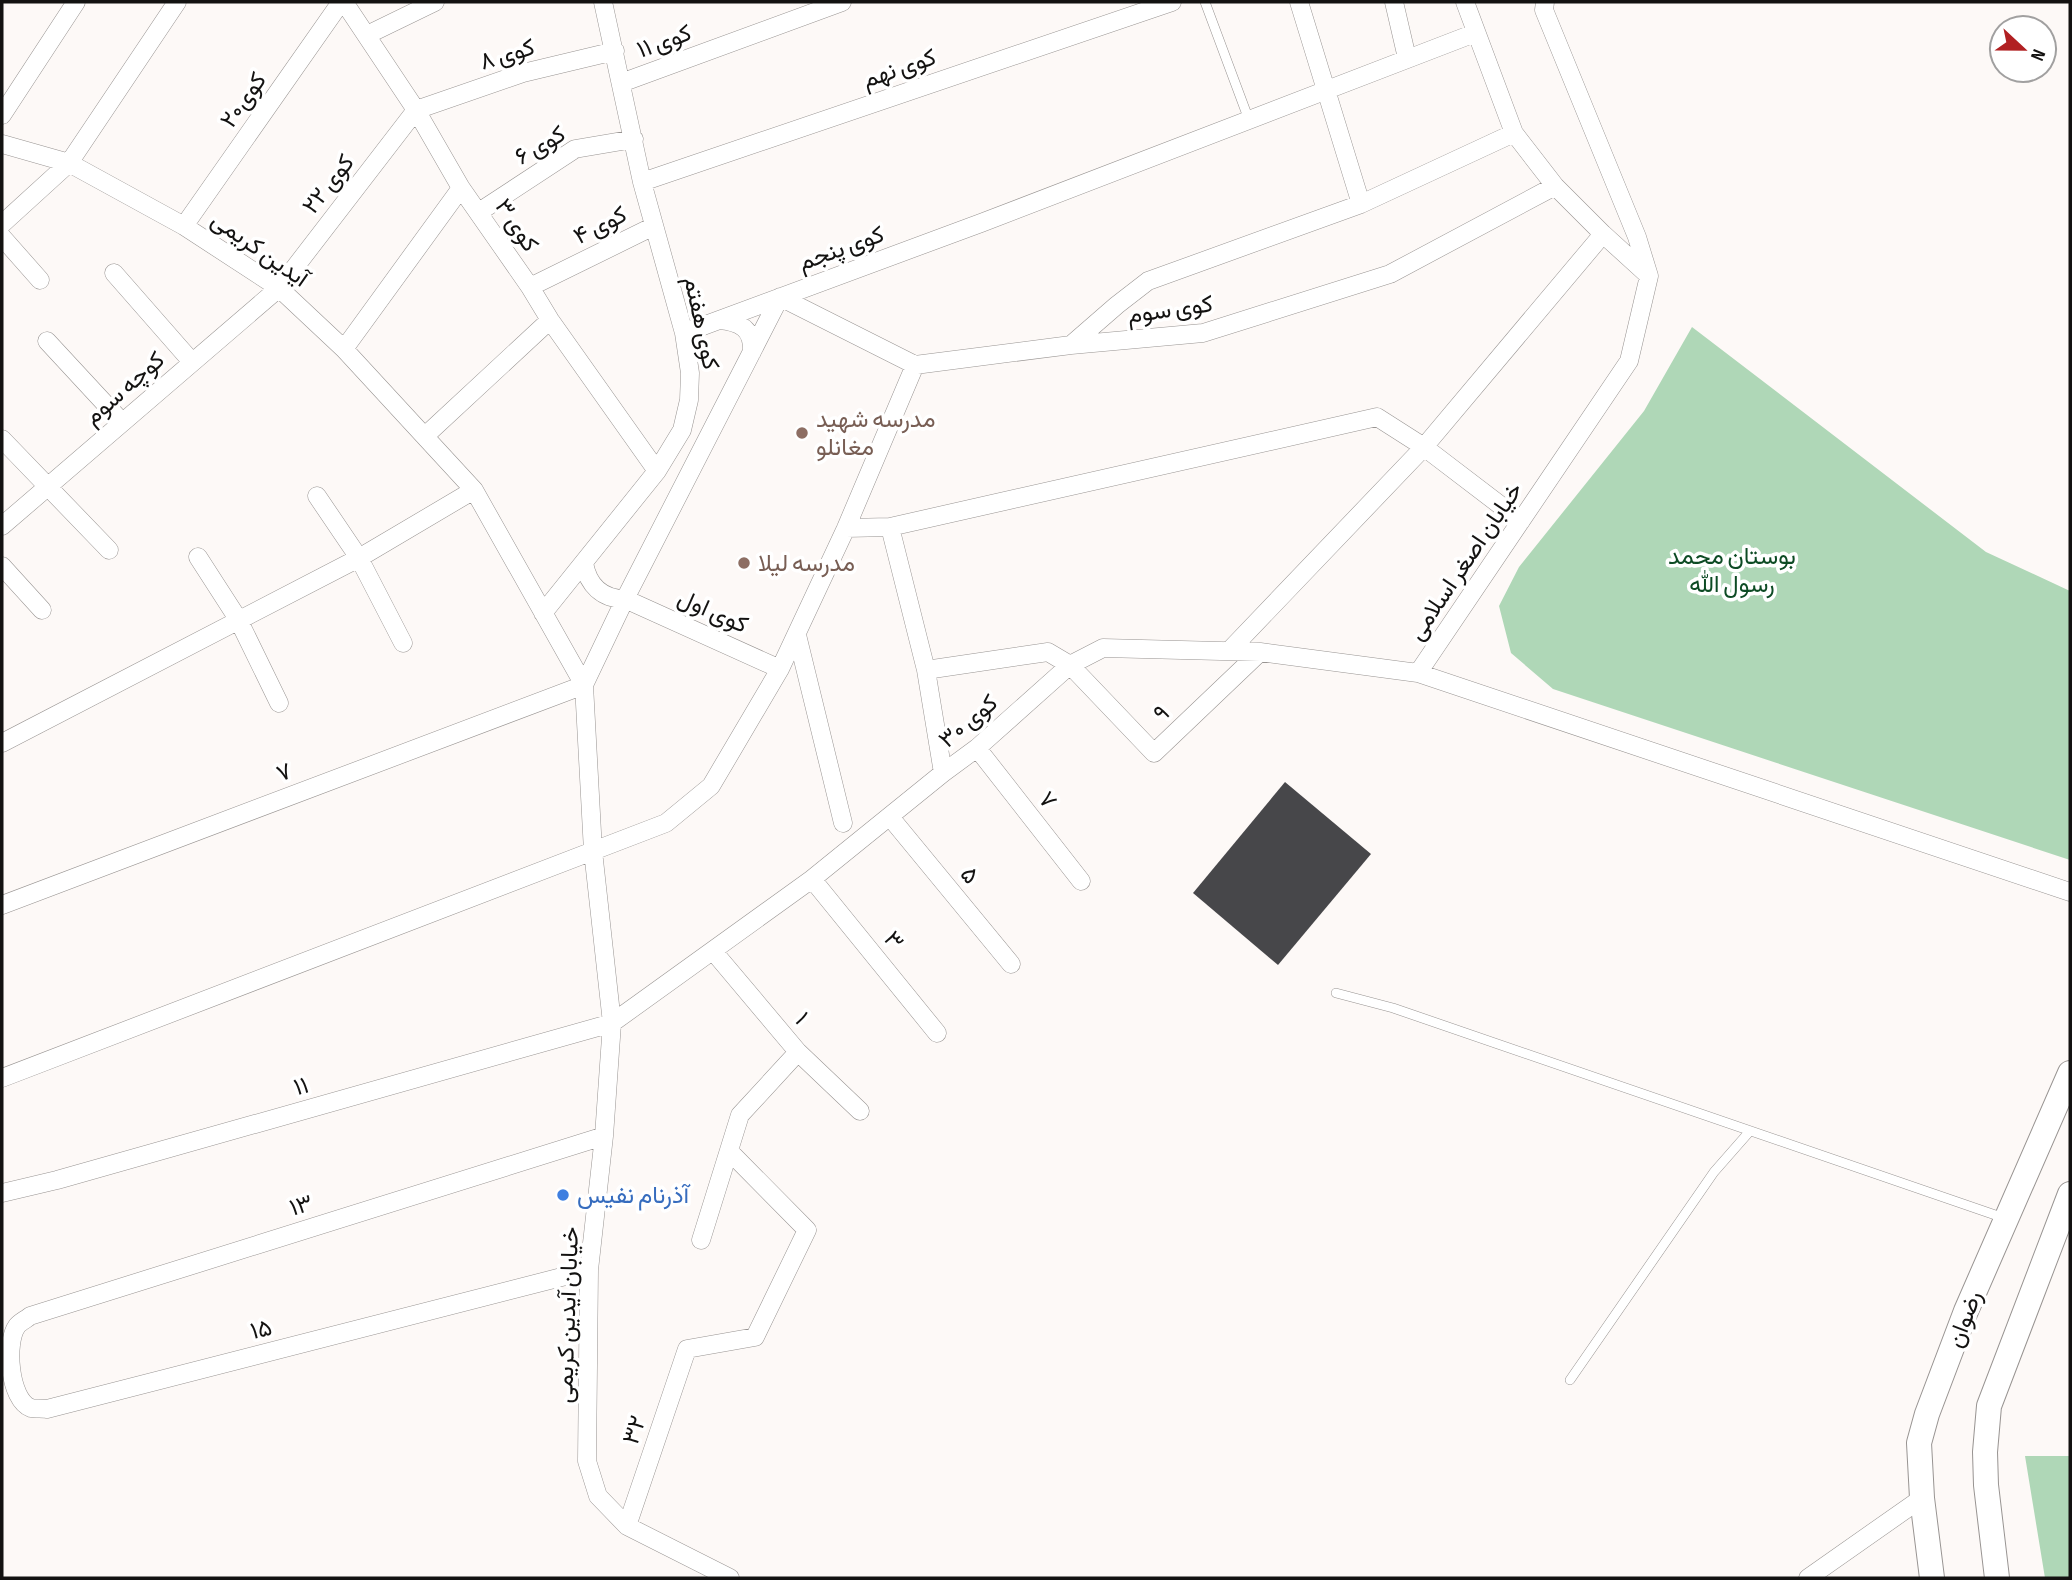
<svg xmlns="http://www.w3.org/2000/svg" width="2072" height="1580" font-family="'Sofia Sans Condensed',Vazirmatn,sans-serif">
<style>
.green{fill:#afd7b7}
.building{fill:#47474a}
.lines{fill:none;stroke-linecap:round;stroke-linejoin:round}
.lane-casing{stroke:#989492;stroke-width:10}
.street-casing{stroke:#989492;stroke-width:19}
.secondary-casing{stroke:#989492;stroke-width:26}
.lane{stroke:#fff;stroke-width:9}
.street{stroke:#fff;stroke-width:18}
.secondary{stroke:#fff;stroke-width:24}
.education-dot{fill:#8d6e63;stroke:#fff;stroke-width:2.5}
.shop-dot{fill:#3f7fe0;stroke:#fff;stroke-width:2.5}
.labels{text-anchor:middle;stroke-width:7;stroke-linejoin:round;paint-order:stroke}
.street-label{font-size:24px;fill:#131211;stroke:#fff}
.education-label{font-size:24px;fill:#785e54;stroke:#fff;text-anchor:start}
.park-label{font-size:24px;fill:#0d4b24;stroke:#fff}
.shop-label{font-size:24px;fill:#366cbe;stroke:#fff;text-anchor:start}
</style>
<rect width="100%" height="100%" fill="#fdf9f7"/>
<path class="green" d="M1692 327 1986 552 2070 591V860L1553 689 1511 653 1499 606 1519 567 1644 411Z
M2025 1456H2070V1578H2045Z"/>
<path class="building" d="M1285 782 1371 854 1278 965 1193 893Z"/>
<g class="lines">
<g class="lane-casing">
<path id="lane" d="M1205 2 1249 120
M1336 993 1393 1008 2004 1218
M1570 1380 1714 1172 1750 1131"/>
</g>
<g class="street-casing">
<path id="street" d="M344 2 416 110 461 188 530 287 550 320 657 471
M1299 2 1361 204
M1394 2 1407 58
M1545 2 1544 10 1637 237 1649 276 1629 361 1418 673 2070 892
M367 35 435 2
M621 83 842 2
M416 110 523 73 615 51
M2 115 76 2
M2 144 69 163 184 226 279 288 344 349 474 490 584 685 593 851 612 1023 604 1136 589 1270 587 1461 598 1496 627 1526 730 1578
M642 182 1172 2
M479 212 575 149 634 139
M2 224 69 163 177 2
M184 226 341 2
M1603 234 1647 274
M2 237 40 280
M114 273 192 362
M530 287 654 226
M780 297 915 365 1071 345 1203 333 1390 274 1555 186
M719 320C741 322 753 329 752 352
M684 333 981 223 1475 33
M47 341 122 422
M1071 345 1117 305 1148 281 1361 204 1514 133 1465 2
M344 349 461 188
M425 436 550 320
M2 439 109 550
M317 496 359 558 403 643
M2 526 279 288 416 110
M890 527 1377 417 1424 447 1521 521
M846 528 890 527 926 670 943 773
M198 557 238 619 279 703
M584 563C588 585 602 599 625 599L780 669
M2 566 42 610
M543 613 657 471 682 430 689 400 690 373 684 333 642 182 603 2
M797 635 843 823
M1229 651 1424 447 1603 234 1555 186 1514 133
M926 670 1048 652 1070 665 1154 753 1260 652
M584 685 625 599 780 297
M2 743 359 558 474 490
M977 748 1081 881
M890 817 1011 964
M812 879 937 1033
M2 905 584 685
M713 951 798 1052 860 1111
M2 1078 666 823 711 786 780 669 846 528 915 365
M2 1193 57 1180 612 1023 812 879 943 773 977 748 1070 665 1103 648 1260 652 1418 673
M701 1240 740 1115 798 1052
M589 1270 47 1409C43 1408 35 1409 31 1408 9 1400 5 1342 17 1326 20 1322 27 1319 30 1316L604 1136
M627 1526 687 1349 755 1337 807 1230 729 1151
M1808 1578 1922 1498"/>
</g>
<g class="secondary-casing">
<path id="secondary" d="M1932 1578 1922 1498 1919 1443 1927 1414 1966 1311 2070 1073
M1997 1578 1986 1485 1985 1452 1989 1406 2070 1194"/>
</g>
<use href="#lane" class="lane"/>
<use href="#street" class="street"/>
<use href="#secondary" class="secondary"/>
</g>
<g class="education-dot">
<circle cx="802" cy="433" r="7"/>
<circle cx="744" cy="563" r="7"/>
</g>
<circle class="shop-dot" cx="563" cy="1195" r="7"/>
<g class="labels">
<g class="street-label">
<text transform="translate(664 41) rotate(-20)" y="8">کوی ۱۱</text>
<text transform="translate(507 54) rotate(-17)" y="8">کوی ۸</text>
<text transform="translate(899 68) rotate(-19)" y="8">کوی نهم</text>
<text transform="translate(243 100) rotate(-55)" y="8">کوی۲۰</text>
<text transform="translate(540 145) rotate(-30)" y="8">کوی ۶</text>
<text transform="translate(328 184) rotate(-52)" y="8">کوی ۲۲</text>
<text transform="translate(517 225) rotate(56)" y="8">کوی ۳</text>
<text transform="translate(600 225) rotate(-27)" y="8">کوی ۴</text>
<text transform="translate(841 248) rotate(-20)" y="8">کوی پنجم</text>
<text transform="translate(260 249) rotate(35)" y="8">آیدین کریمی</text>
<text transform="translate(1170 309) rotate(-8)" y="8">کوی سوم</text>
<text transform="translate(702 323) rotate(78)" y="8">کوی هفتم</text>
<text transform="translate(124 388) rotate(-41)" y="8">کوچه سوم</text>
<text transform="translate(1465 561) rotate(-56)" y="8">خیابان اصغر اسلامی</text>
<text transform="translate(713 611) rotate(24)" y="8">کوی اول</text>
<text transform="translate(1161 713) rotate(-44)" y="8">۹</text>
<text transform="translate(968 721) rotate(-40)" y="8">کوی ۳۰</text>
<text transform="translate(284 772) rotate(-21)" y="8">۷</text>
<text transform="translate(1048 800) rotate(52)" y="8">۷</text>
<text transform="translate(970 875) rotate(51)" y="8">۵</text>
<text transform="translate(894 940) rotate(51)" y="8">۳</text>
<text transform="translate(802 1018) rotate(50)" y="8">۱</text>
<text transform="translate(301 1086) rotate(-16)" y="8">۱۱</text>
<text transform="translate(301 1205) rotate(-17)" y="8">۱۳</text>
<text transform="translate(567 1315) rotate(-88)" y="8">خیابان آیدین کریمی</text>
<text transform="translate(1964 1319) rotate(-69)" y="8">رضوان</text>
<text transform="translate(261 1329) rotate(-14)" y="8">۱۵</text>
<text transform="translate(634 1430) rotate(-71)" y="8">۳۲</text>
</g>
<g class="education-label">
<text x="816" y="427">مدرسه شهید<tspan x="816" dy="28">مغانلو</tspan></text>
<text x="758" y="571">مدرسه لیلا</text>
</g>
<g class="park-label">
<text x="1732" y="564">بوستان محمد<tspan x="1732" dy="28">رسول الله</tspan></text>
</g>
<g class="shop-label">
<text x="577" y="1203">آذرنام نفیس</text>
</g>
</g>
<rect width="2072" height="1580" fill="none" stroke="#131211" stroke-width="7"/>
<g transform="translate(2023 49) rotate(112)"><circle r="33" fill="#ffffff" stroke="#a1a0a0" stroke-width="2"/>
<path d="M0-5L12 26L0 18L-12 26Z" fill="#b12022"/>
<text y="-10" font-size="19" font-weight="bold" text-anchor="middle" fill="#131211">N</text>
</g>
</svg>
